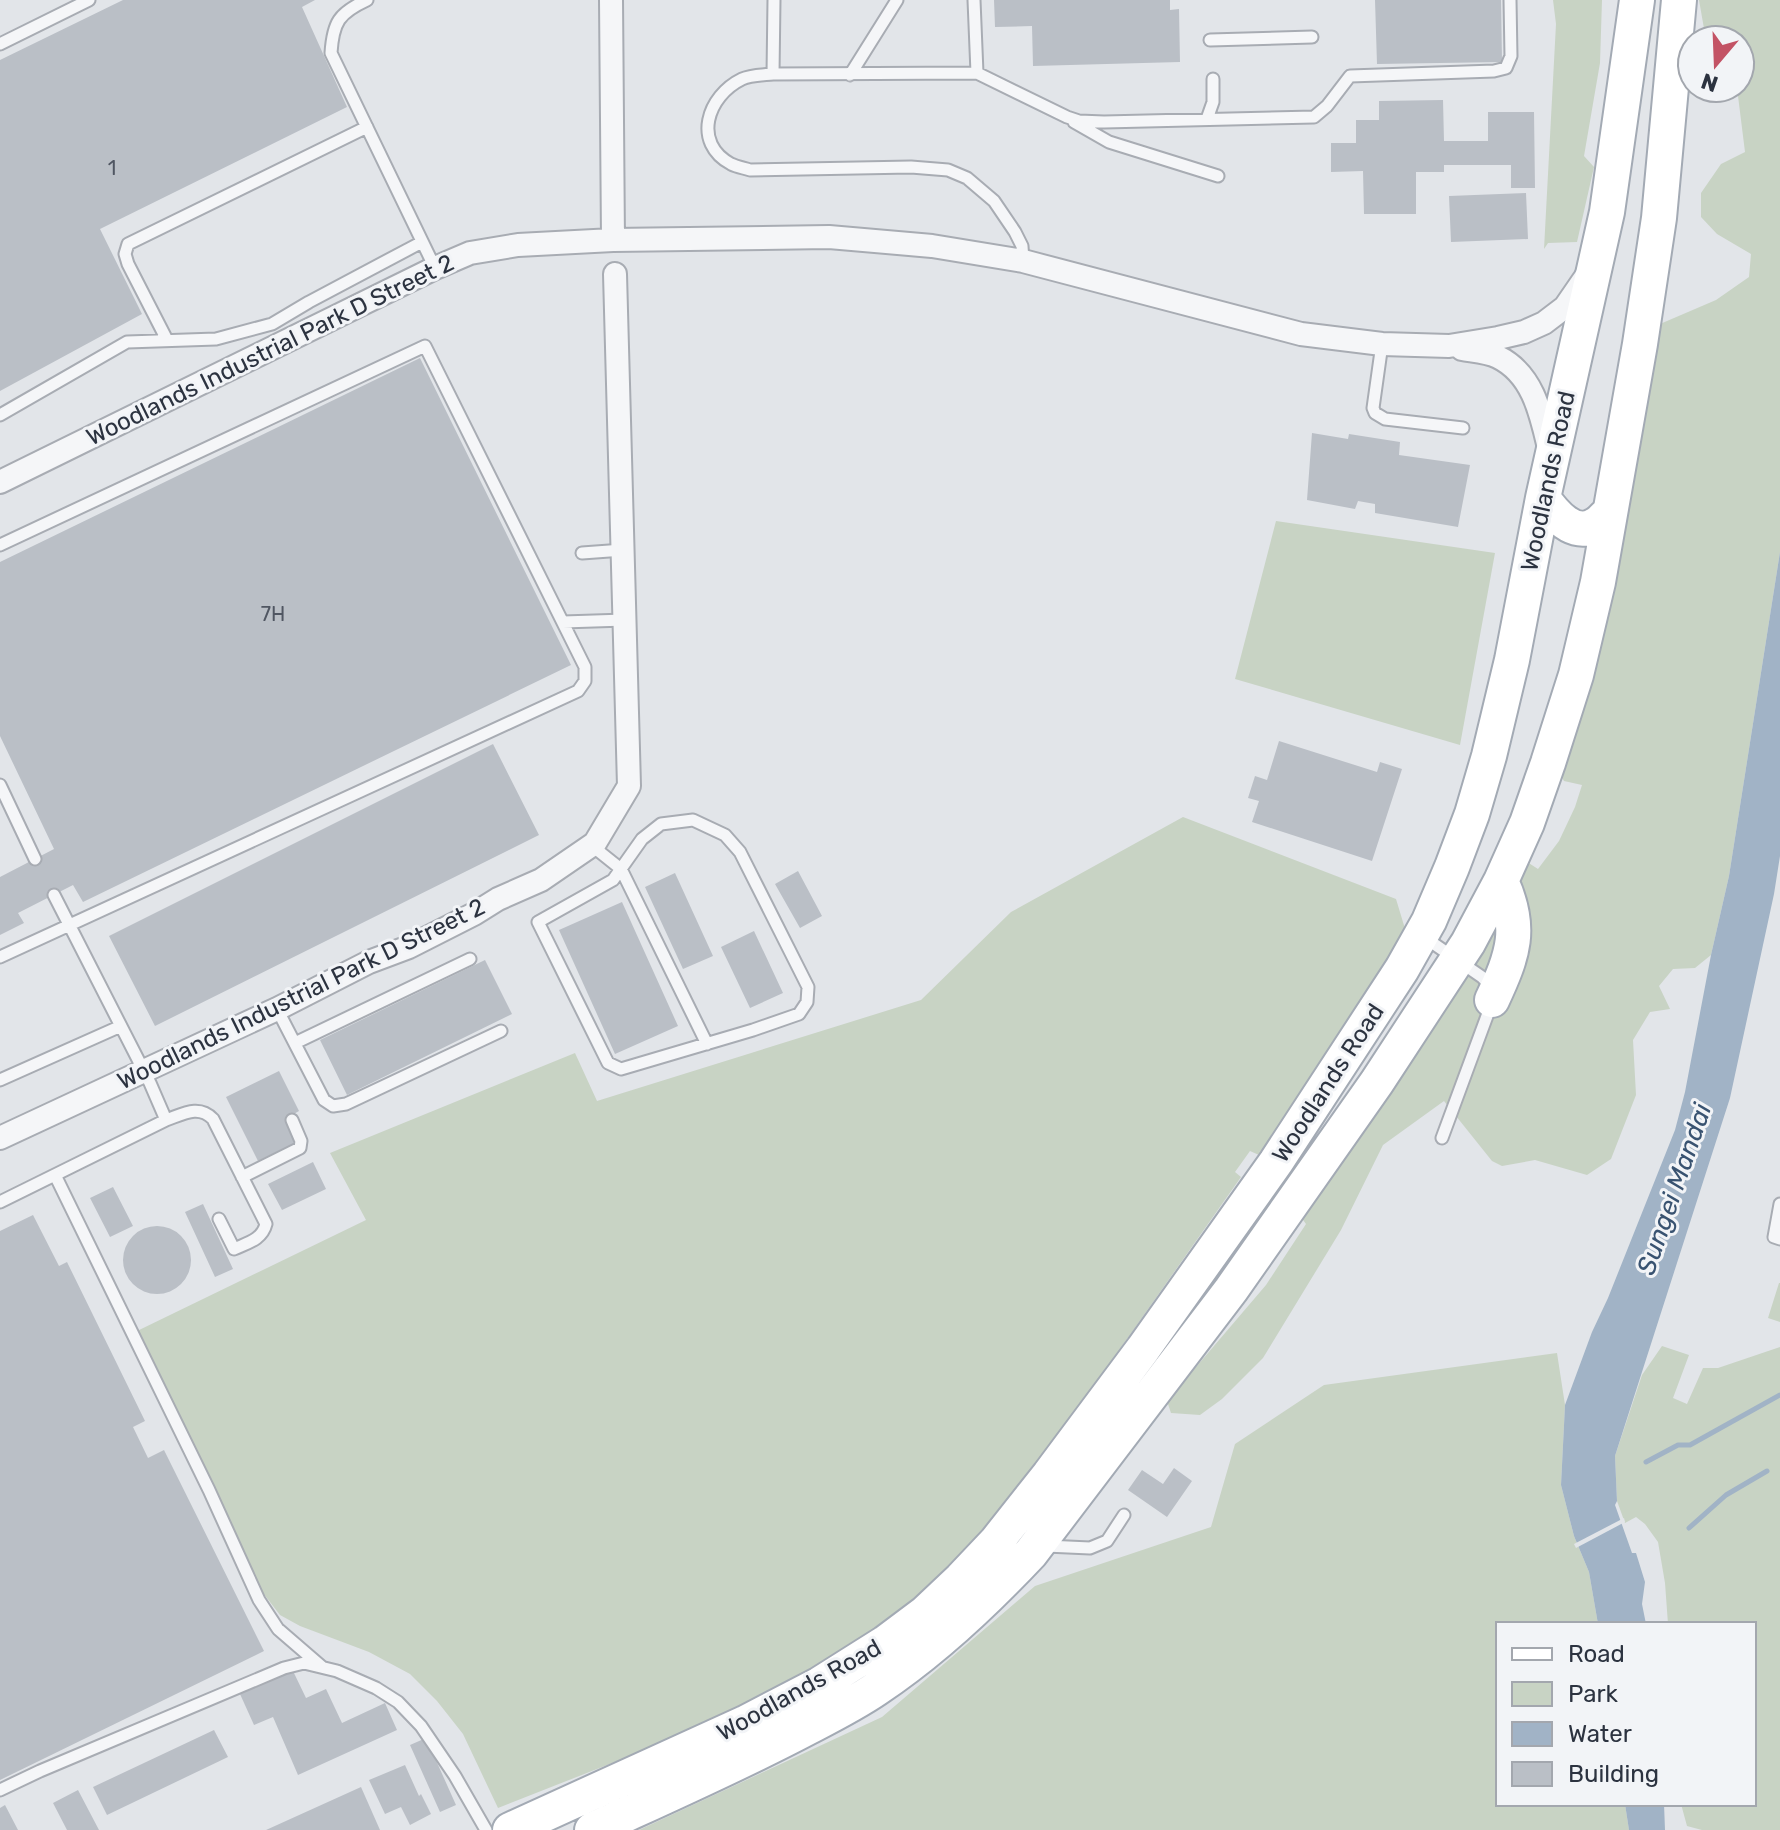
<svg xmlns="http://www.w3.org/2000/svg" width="1780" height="1830" font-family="Rubik,sans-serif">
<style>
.green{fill:#c8d3c4}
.water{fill:#a1b3c6}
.pier{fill:#e2e5e9}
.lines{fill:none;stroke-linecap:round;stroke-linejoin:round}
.stream{stroke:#a1b3c6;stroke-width:5}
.building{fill:#babfc6}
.lane-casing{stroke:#a8acb3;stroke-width:15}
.street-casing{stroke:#a8acb3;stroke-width:26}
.primary-casing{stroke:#a3aab4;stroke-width:38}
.lane{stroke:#f5f6f8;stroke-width:11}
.street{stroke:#f5f6f8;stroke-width:22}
.primary{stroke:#fff;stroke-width:34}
.labels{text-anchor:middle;stroke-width:6;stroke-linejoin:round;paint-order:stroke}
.number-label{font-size:20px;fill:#505662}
.street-label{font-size:24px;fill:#2c3340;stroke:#f2f4f7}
.water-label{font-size:26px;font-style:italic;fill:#395371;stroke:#f2f4f7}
</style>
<rect width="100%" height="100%" fill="#e2e5e9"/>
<path class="green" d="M1553 0H1602L1600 63 1584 156 1594 167 1577 242 1548 243 1544 249 1556 24Z
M1699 0H1780V552L1729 876 1711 955 1695 968 1673 969 1659 986 1670 1009 1650 1012 1633 1040 1636 1095 1611 1159 1587 1175 1535 1160 1502 1166 1492 1161 1444 1101 1383 1145 1341 1230 1263 1358 1222 1399 1200 1415 1171 1413 1167 1401 1266 1285 1306 1224 1298 1213 1518 856 1538 869 1559 841 1575 807 1582 785 1564 781 1557 769 1653 327 1716 300 1749 277 1751 254 1717 234 1701 217V193L1721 164 1745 152 1737 88H1740V40H1706Z
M1276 521 1495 553 1460 745 1235 679Z
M1183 817 1396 899 1406 932 1331 1055 1259 1155 1250 1151 1235 1172 1241 1177 1039 1464 951 1568 879 1630 739 1713 498 1808 463 1734 437 1701 410 1674 369 1652 300 1626 280 1615 260 1589 135 1332 366 1220 330 1153 575 1053 597 1101 921 1000 1011 912Z
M1779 1283H1780V1322L1768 1318Z
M1662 1346 1689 1355 1673 1398 1687 1404 1703 1368H1718L1780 1347V1830H1702L1687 1826 1681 1804H1754V1624H1668L1665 1583 1658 1542 1645 1524 1636 1517 1625 1523 1617 1501 1615 1456 1642 1375Z
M1557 1353 1565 1405 1561 1485 1574 1536 1589 1572 1598 1624H1498V1804H1625L1629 1830H639L882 1717 1035 1586 1211 1527 1235 1444 1324 1385Z"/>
<path class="water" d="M1780 552V856L1774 894 1730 1098 1615 1456 1617 1501 1615 1505 1632 1553H1636L1645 1582 1642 1604 1646 1624H1598L1589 1572 1574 1536 1561 1485 1565 1405 1592 1332 1608 1298 1675 1130 1685 1092 1711 955 1729 876Z
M1625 1804H1664L1665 1830H1629Z"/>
<path class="pier" d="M1624 1518 1625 1522 1576 1548 1574 1544Z"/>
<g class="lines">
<path class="stream" d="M1646 1462 1678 1445H1690L1780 1395
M1689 1528 1726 1495 1767 1471"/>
</g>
<path class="building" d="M123 0H315L302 7 347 107 100 229 142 314 0 391V60Z
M994 0H1170V10L1179 9 1180 62 1033 66 1032 26 995 27Z
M1375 0H1501L1502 62 1377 64Z
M1443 100 1444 141H1488V112H1534L1535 188H1511V165H1444V172H1416V214H1364L1363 171 1331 172V143H1356V120H1379V101Z
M1526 193 1528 239 1451 242 1449 196Z
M420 358 571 665 83 902 73 885 18 913 24 923 0 935V877L54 849 0 736V562Z
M1312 433 1348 439 1349 434 1400 442 1399 455 1470 465 1458 527 1375 513V504L1358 501 1355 509 1307 500Z
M1279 741 1377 772 1380 762 1402 769 1372 861 1252 822 1259 801 1248 798 1255 776 1267 780Z
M493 744 539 835 155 1026 109 936Z
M798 871 822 916 800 928 775 884Z
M675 873 713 956 683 969 645 887Z
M622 902 678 1026 615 1054 559 930Z
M754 931 783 993 750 1008 721 947Z
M485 960 512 1014 347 1095 320 1040Z
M279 1071 299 1111 285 1119 297 1142 258 1161 226 1097Z
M313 1162 326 1189 282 1210 268 1184Z
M113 1187 133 1226 110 1237 90 1198Z
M203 1204 233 1269 215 1277 185 1212Z
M33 1215 59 1266 67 1262 145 1421 133 1427 148 1458 164 1450 264 1651 0 1780V1231Z
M123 1260a34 34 0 1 1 68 0a34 34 0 1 1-68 0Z
M1174 1468 1192 1481 1167 1517 1128 1490 1142 1470 1163 1484Z
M293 1671 306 1698 326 1689 342 1723 385 1703 397 1730 298 1775 273 1717 254 1725 240 1694Z
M214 1730 228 1757 107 1815 93 1787Z
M426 1738 456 1805 440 1812 410 1745Z
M405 1765 419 1796 421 1794 431 1814 410 1825 401 1807 385 1814 369 1780Z
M361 1787 380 1830H266Z
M78 1790 99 1830H67L53 1803Z
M5 1805 18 1830H0V1808Z"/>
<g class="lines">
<g class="lane-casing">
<path id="lane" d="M367 0C339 13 333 22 331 53L435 268
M974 0 977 73
M1210 40 1312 37
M0 44 89 0
M773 74 774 0
M850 75 897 0
M1207 119 1213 102V79
M1074 122 1109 142 1218 176
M1023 261 1022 246 1015 232 994 201 967 178 948 170 911 167 750 170C744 168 737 167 731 164 692 143 707 96 742 79 750 75 763 75 773 74L977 73 1067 117 1079 121 1104 122 1314 117 1327 106 1350 76 1494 71 1506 68 1511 56 1510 0
M167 340 128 264 125 254 128 244 367 127
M1382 344 1373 408 1375 413 1385 419 1463 428
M0 415 127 342 216 339 272 324 309 302 422 242
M0 545 425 346 585 667V681L578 691 0 957
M582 553 623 550
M563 622 625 620
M0 785 35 859
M693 820 725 835 740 852 808 987 807 1002 799 1014 753 1030 621 1069 608 1063 538 922 613 880 642 839 661 824Z
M591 845 621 869 707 1044
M54 895 150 1083 166 1120
M1424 937 1482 977C1495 989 1492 1000 1487 1016L1442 1138
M277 1009 324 1100 333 1106 346 1104 501 1031
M295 1043 470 959
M0 1080 121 1026
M55 1175 209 1490 259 1600 278 1629 322 1667
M242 1177 300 1148 301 1141 292 1120
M0 1202 166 1120C183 1114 199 1104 213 1119L266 1224C262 1240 247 1243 234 1249L219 1219
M1780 1204 1774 1237 1780 1239
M1046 1546 1090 1548 1107 1541 1124 1515
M0 1790 40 1771 284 1668 304 1663 337 1671 376 1688 398 1702 421 1726 455 1776 486 1830"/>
</g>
<g class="street-casing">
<path id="street" d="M611 0 613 240
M1462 349C1473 351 1488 352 1498 357 1533 374 1541 414 1549 448
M0 482 435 268 470 253 518 245 613 240 829 237 932 246 1023 261 1301 334 1382 344 1449 346 1498 338 1524 332 1544 323 1565 307 1587 275
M0 1138 277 1009 369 962 409 947 474 914 498 899 541 880 595 843 629 786 615 274"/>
</g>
<g class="primary-casing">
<path id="primary" d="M1543 498C1554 514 1574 538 1595 525 1601 522 1605 516 1610 512
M1492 1000C1513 955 1523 928 1501 881
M510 1830 745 1723 820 1684 885 1643 925 1613 961 1579 996 1542 1049 1475 1143 1349 1276 1162 1402 969 1429 921 1452 867 1472 814 1489 756 1512 660 1543 498 1607 212 1637 0
M592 1830C664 1797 737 1765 807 1728 830 1716 854 1704 876 1689 933 1651 984 1603 1031 1553L1231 1290 1377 1082 1468 943 1501 881 1527 823 1548 763 1576 675 1598 582 1640 344 1659 218 1679 0"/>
</g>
<use href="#lane" class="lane"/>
<use href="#street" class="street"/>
<use href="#primary" class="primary"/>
</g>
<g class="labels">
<g class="number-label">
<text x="112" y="175">1</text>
<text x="273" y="621">7H</text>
</g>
<g class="street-label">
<text transform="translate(270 350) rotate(-26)" y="8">Woodlands Industrial Park D Street 2</text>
<text transform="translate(1548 481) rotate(-78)" y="8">Woodlands Road</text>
<text transform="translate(301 994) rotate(-26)" y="8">Woodlands Industrial Park D Street 2</text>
<text transform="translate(1328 1083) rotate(-57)" y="8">Woodlands Road</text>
<text transform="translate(799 1690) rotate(-29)" y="8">Woodlands Road</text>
</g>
<g class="water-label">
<text transform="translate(1674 1189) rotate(-71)" y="9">Sungei Mandai</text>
</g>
</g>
<rect x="1496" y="1622" width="260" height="184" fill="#f2f4f7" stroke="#a3a7ae" stroke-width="2"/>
<rect x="1512" y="1648" width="40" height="12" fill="#ffffff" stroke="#a3a7ae" stroke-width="2"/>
<text x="1568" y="1662" font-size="24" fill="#2c3340">Road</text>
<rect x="1512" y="1682" width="40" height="24" fill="#c8d3c4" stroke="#a3a7ae" stroke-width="2"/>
<text x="1568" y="1702" font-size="24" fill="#2c3340">Park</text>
<rect x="1512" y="1722" width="40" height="24" fill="#a1b3c6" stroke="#a3a7ae" stroke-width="2"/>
<text x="1568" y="1742" font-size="24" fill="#2c3340">Water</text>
<rect x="1512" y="1762" width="40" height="24" fill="#babfc6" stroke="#a3a7ae" stroke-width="2"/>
<text x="1568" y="1782" font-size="24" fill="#2c3340">Building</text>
<g transform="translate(1716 64) rotate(199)"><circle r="38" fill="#f2f4f7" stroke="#a3a7ae" stroke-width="2"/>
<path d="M0-6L14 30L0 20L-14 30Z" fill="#c35365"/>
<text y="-12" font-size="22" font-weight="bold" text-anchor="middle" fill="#2c3340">N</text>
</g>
</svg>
